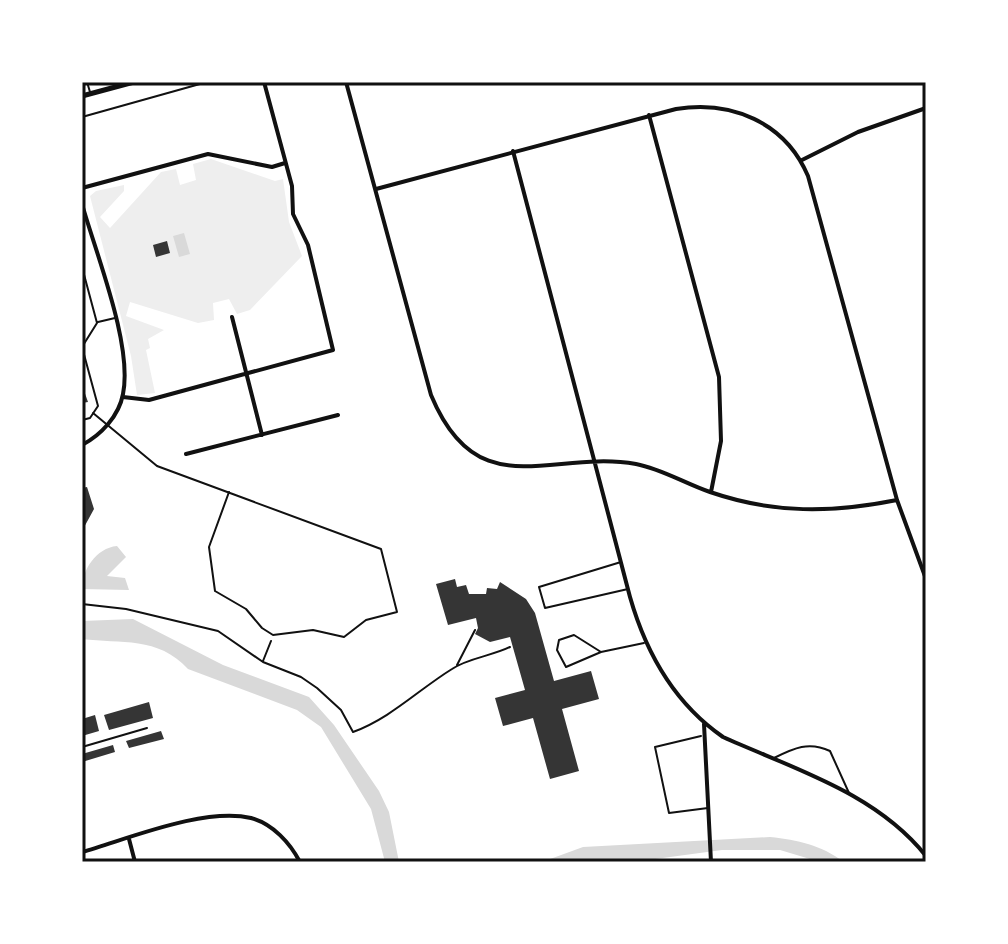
<svg xmlns="http://www.w3.org/2000/svg" width="1008" height="944" font-family="Lora,serif">
<style>
.green{fill:#eee}
.water{fill:#d9d9d9}
.building{fill:#353535}
.lines{fill:none;stroke-linecap:round;stroke-linejoin:round}
.path{stroke:#111;stroke-width:2}
.service{stroke:#111;stroke-width:2}
.minor{stroke:#111;stroke-width:4}
.tertiary{stroke:#111;stroke-width:5}
.neatline{fill:none;stroke:#111;stroke-width:3}
</style>
<rect width="100%" height="100%" fill="#fff"/>
<path class="green" d="M211 159 275 181 283 179 289 222 302 256 250 310 237 314 229 299 213 303 214 320 198 323 130 302 126 316 164 330 148 339 150 348 146 350 155 393 137 395 131 356 90 196 96 191 124 185V191L100 217 110 228 161 172 176 169 180 185 196 180 193 164Z"/>
<path class="water" d="M184 233 190 254 179 257 173 236Z
M117 546 126 557 107 576 125 578 129 590 82 589C82 570 96 548 117 546Z
M133 619 223 665 309 697 334 725 379 791 389 812 399 862H385L371 809 321 727 297 710 188 669C158 636 121 644 82 639V621Z
M770 837C798 840 821 845 844 862H820L780 850H722L633 862H542L583 847Z"/>
<path class="building" d="M167 241 170 253 156 257 153 245Z
M82 385 88 402 82 403Z
M87 487 94 509 82 531V488Z
M455 579 457 587 466 585 469 594H486L487 588 497 589 500 582 526 599 535 613 554 681 591 671 599 699 562 709 579 771 550 779 533 718 503 726 495 698 525 690 510 637 490 642 475 634 478 628 476 618 448 625 436 584Z
M149 702 153 718 109 730 104 715Z
M95 715 99 731 82 736V719Z
M161 731 164 739 129 748 126 741Z
M113 745 115 752 82 762V754Z"/>
<g class="lines">
<path class="path" d="M82 117 207 82
M82 604 126 609 218 631 263 662 301 677 317 688 341 710 353 732C391 718 418 690 452 669 468 658 492 656 510 647
M263 661 271 641
M457 665 475 630"/>
<path class="service" d="M87 82 90 92
M82 267 97 323 82 347 98 406 90 418 82 420
M98 322 115 318
M93 413 157 466 381 549 397 612 366 620 344 637 313 630 273 635 262 628 246 609 215 591 209 547 229 492
M621 562 539 587 545 608 628 589
M601 652 574 635 559 640 557 650 566 667 601 652 644 643
M701 736 655 747 669 813 708 808
M82 747 147 728
M774 758C794 748 809 741 830 751L849 793"/>
<path class="minor" d="M346 82 431 395C478 508 551 449 636 464 662 469 686 484 710 492 774 514 832 513 897 500
M649 115 719 377 721 441 711 492
M513 151 630 597C646 653 674 703 723 737 794 769 876 793 926 856
M802 160 858 132 926 108
M82 188 208 154 272 167 285 163
M376 189 676 109C731 100 785 122 808 176L897 500 926 579
M82 204C96 254 133 345 123 394 119 416 101 435 82 445
M232 317 262 435
M123 397 149 400 333 350 308 245 293 214 292 186 264 82
M186 454 338 415
M704 724 711 862
M129 839 135 862
M82 852C128 839 204 807 251 818 273 824 290 843 300 862"/>
<path class="tertiary" d="M82 96 134 82"/>
</g>
<rect width="1008" height="944" fill="none" stroke="#ffffff" stroke-width="168"/>
<rect x="84" y="84" width="840" height="776" class="neatline"/>
</svg>
